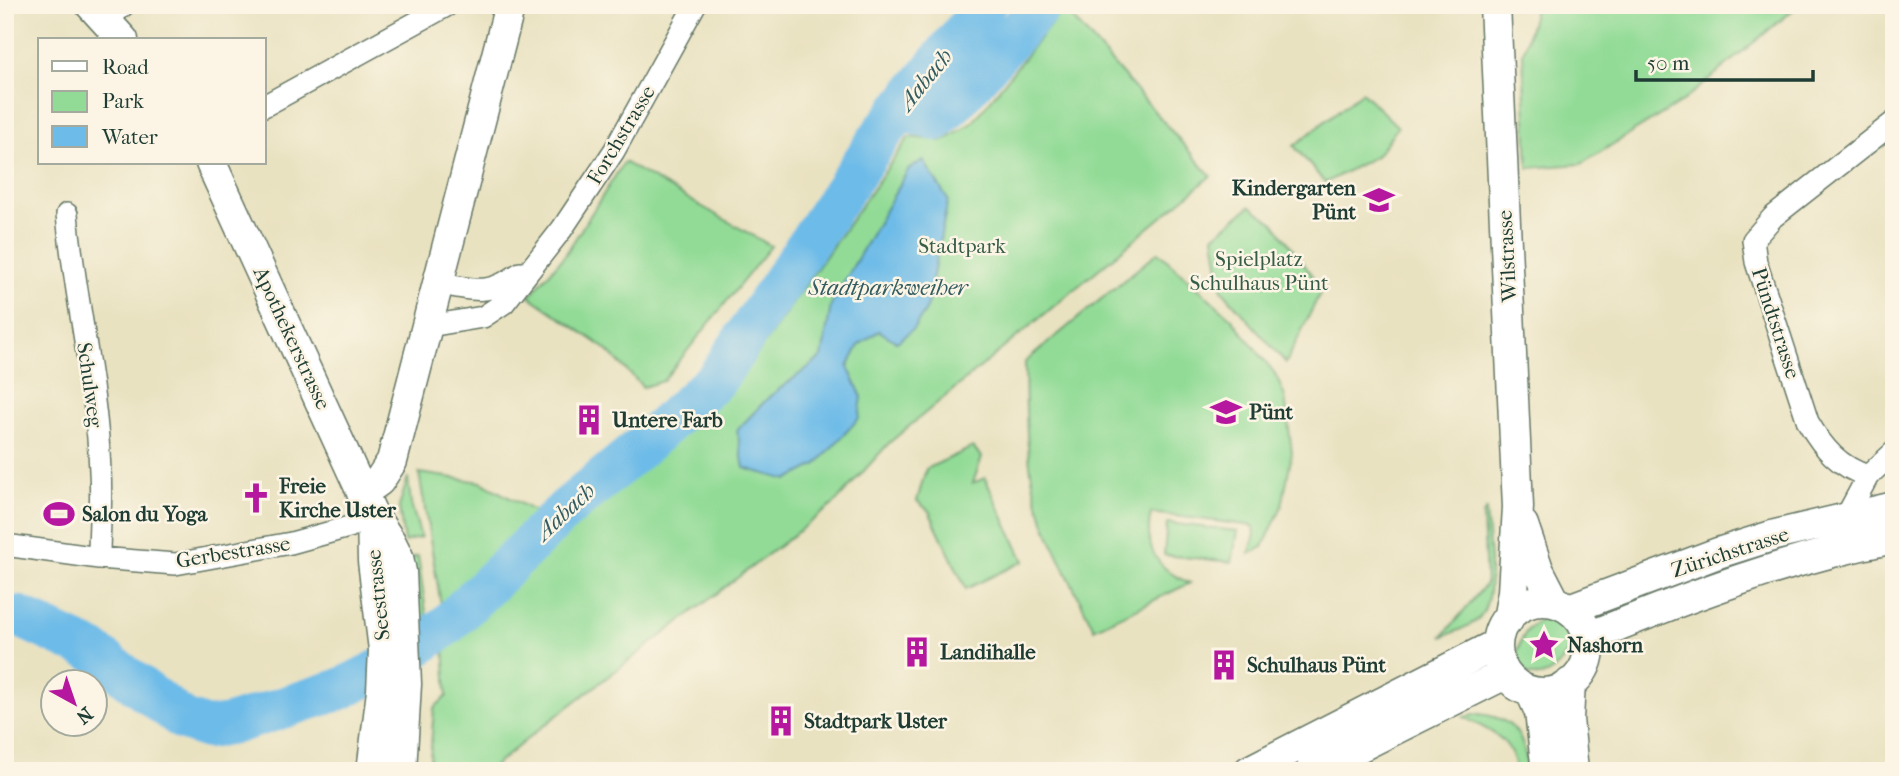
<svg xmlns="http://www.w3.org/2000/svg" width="1899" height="776" font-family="'IM FELL French Canon',serif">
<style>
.green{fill:#92db96;stroke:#588c65;stroke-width:2}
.water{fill:#6dbbe8;stroke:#467c8e;stroke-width:2}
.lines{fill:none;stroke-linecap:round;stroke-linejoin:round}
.river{stroke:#6dbbe8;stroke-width:42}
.street-casing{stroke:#667765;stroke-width:24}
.secondary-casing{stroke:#667765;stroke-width:33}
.street{stroke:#fff;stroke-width:21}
.secondary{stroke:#fff;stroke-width:30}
.labels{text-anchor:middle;stroke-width:5;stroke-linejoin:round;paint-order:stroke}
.street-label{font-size:21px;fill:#1f3d34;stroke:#fcf5e5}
.poi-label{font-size:21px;font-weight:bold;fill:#1f3d34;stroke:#fcf5e5;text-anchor:start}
.park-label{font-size:21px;fill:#365d48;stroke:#fcf5e5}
.water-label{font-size:23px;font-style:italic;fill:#325c61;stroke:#fcf5e5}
</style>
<rect width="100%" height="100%" fill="#fcf5e5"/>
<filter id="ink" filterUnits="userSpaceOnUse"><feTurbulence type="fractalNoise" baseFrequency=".0143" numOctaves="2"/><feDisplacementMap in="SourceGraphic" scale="14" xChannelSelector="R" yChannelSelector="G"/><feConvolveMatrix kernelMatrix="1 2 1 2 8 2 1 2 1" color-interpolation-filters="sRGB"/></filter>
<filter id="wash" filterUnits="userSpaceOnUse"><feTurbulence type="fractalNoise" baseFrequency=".00686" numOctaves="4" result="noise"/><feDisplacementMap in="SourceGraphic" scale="28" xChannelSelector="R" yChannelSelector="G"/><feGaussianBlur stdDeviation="1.57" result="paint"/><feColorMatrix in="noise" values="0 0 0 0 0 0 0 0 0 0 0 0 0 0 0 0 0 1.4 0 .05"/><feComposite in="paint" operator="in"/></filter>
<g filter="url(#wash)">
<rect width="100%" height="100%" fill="#e9e2c1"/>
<path class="green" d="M1536 5H1799L1683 101 1581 164 1528 168 1523 53Z
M1064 8 1211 176 889 443 834 504 538 730 488 771H429L434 708 447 696 442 611 419 473 481 482 565 528 739 380 909 137 944 141 972 123Z
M1362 92 1398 127 1376 156 1325 183 1294 146Z
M624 162 771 246 663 381 643 387 606 349 529 296 565 255Z
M1250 206 1274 223 1322 289 1286 363 1222 290 1214 236Z
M1158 252 1232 319 1276 375 1285 397 1292 453 1282 506 1263 547 1249 554 1255 535 1254 526 1151 513C1143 548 1157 570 1190 583L1094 629C1074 586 1048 542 1036 496 1025 453 1026 406 1025 362Z
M973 447 982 457 973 483 985 478 1024 561 966 589 929 511 917 501 926 469Z
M408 477 411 504 421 537 404 542 399 507Z
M1486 509C1487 537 1499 600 1477 620 1467 628 1454 632 1442 637L1486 584 1483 515Z
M1167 523 1238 531 1232 562 1164 555Z
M418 556 427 620 420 624 410 558Z
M1550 618C1606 638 1525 715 1517 652 1523 634 1530 620 1550 618Z
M1479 714C1516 718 1524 737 1528 771L1516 769C1511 736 1490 732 1464 717Z"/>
<path class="water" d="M923 160 948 200 926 310 913 329 897 342 879 331 859 345 848 367 862 397 859 418 816 465 787 480 744 468 737 430 769 397 822 357 831 305 908 170Z"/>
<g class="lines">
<path class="river" d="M900 110 936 120 953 104 1041 5
M5 616 20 617 93 651 184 720 207 728 229 725 341 689 397 661 447 625 566 509 640 448 717 378 883 132 985 5"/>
</g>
</g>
<g filter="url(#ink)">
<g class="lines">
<g class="street-casing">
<path id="street" d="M106 21 124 5
M264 106 448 5
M67 214C75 300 97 385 100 471 102 500 99 529 99 558
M440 284C478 290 487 296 520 273
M429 326 483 317 504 303 562 229 614 151 695 5
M1868 476C1839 467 1823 448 1808 422L1756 262 1753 240 1773 217 1894 122
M1846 517 1868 476 1894 452
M5 545 99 558 175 564 291 543 349 527 372 514"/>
</g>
<g class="secondary-casing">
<path id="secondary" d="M91 5 123 40
M1495 5 1518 507 1513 592 1508 620
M211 163 372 514 390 541 398 557 401 572 406 684 401 771
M362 493 379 481 392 461 510 5
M372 515 373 561 384 650 382 691 372 771
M1523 525 1538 569 1555 602
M1497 647a46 46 0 1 1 92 0a46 46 0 1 1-92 0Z
M1569 609 1718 553 1775 535 1894 507
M1589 637C1690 596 1786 559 1894 538
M1570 683 1568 719 1573 771
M1531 692 1540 712 1547 771
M1249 771 1497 644
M1311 771 1505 674"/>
</g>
<use href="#street" class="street"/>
<use href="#secondary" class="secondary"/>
</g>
</g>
<defs>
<g id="school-bare" transform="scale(2.415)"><path d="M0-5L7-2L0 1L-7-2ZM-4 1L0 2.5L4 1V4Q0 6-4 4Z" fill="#b5179e" stroke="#fcf5e5" stroke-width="2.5" paint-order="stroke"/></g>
<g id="building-bare" transform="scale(2.415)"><path d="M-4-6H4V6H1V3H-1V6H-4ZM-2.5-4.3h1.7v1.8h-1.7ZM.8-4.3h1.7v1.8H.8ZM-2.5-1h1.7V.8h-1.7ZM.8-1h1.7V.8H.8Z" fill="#b5179e" stroke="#fcf5e5" stroke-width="2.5" paint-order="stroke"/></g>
<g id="church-bare" transform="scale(2.415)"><path d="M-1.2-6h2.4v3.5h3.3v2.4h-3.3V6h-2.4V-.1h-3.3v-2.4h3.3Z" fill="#b5179e" stroke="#fcf5e5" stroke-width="2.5" paint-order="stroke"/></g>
<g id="stadium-bare" transform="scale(2.415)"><path d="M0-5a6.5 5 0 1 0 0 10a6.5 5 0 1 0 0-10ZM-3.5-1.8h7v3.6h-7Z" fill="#b5179e" stroke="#fcf5e5" stroke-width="2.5" paint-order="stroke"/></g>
<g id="sight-bare" transform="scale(2.415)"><path d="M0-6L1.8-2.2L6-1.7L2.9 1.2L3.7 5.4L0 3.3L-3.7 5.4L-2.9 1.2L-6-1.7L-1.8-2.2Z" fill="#b5179e" stroke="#fcf5e5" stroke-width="2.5" paint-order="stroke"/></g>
</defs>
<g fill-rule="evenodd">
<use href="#school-bare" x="1379" y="200"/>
<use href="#school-bare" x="1226" y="412"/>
<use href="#building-bare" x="589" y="420"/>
<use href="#church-bare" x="256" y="498"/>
<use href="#stadium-bare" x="59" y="514"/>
<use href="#sight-bare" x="1544" y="645"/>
<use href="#building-bare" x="917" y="652"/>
<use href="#building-bare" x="1224" y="665"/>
<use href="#building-bare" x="781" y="721"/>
</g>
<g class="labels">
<g class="street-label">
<text transform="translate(621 135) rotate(-59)" y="7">Forchstrasse</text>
<text transform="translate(1507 256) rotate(-93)" y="7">Wilstrasse</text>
<text transform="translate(1776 323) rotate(72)" y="7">Pündtstrasse</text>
<text transform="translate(292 338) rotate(65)" y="7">Apothekerstrasse</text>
<text transform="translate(90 385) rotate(82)" y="7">Schulweg</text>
<text transform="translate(233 552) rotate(-9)" y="7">Gerbestrasse</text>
<text transform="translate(1730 552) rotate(-18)" y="7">Zürichstrasse</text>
<text transform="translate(378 595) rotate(-96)" y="7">Seestrasse</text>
</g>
<g class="poi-label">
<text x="1356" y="195" text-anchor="end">Kindergarten<tspan x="1356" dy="24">Pünt</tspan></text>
<text x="1249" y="419">Pünt</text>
<text x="612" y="427">Untere Farb</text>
<text x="279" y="493">Freie<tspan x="279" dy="24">Kirche Uster</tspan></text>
<text x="82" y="521">Salon du Yoga</text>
<text x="1567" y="652">Nashorn</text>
<text x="940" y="659">Landihalle</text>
<text x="1247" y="672">Schulhaus Pünt</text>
<text x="804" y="728">Stadtpark Uster</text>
</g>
<g class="park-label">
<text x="962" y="253">Stadtpark</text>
<text x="1259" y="266">Spielplatz<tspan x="1259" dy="24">Schulhaus Pünt</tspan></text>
</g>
<g class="water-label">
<text transform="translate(925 79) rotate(-51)" y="8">Aabach</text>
<text x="888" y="295">Stadtparkweiher</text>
<text transform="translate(565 511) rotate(-43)" y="8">Aabach</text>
</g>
</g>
<rect width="1899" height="776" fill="none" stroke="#fcf5e5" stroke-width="28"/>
<rect x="38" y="38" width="228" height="126" fill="#fcf5e5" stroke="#a4ab9e" stroke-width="2"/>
<rect x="52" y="61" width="35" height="10" fill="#ffffff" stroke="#a4ab9e" stroke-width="2"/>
<text x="102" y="74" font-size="21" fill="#1f3d34">Road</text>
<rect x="52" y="91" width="35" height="21" fill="#92db96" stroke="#a4ab9e" stroke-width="2"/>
<text x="102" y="108" font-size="21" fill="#1f3d34">Park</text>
<rect x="52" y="126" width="35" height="21" fill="#6dbbe8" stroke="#a4ab9e" stroke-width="2"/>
<text x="102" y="144" font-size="21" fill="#1f3d34">Water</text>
<g transform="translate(74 703) rotate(140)"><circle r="33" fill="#fcf5e5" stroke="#a4ab9e" stroke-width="2"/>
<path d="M0-5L12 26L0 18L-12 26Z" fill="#b5179e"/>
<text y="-10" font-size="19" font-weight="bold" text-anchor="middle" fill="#1f3d34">N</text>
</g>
<path d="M1636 70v10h177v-10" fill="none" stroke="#1f3d34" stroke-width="3.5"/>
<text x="1647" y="70" font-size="21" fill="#1f3d34" stroke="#fcf5e5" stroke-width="5" paint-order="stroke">50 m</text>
</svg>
